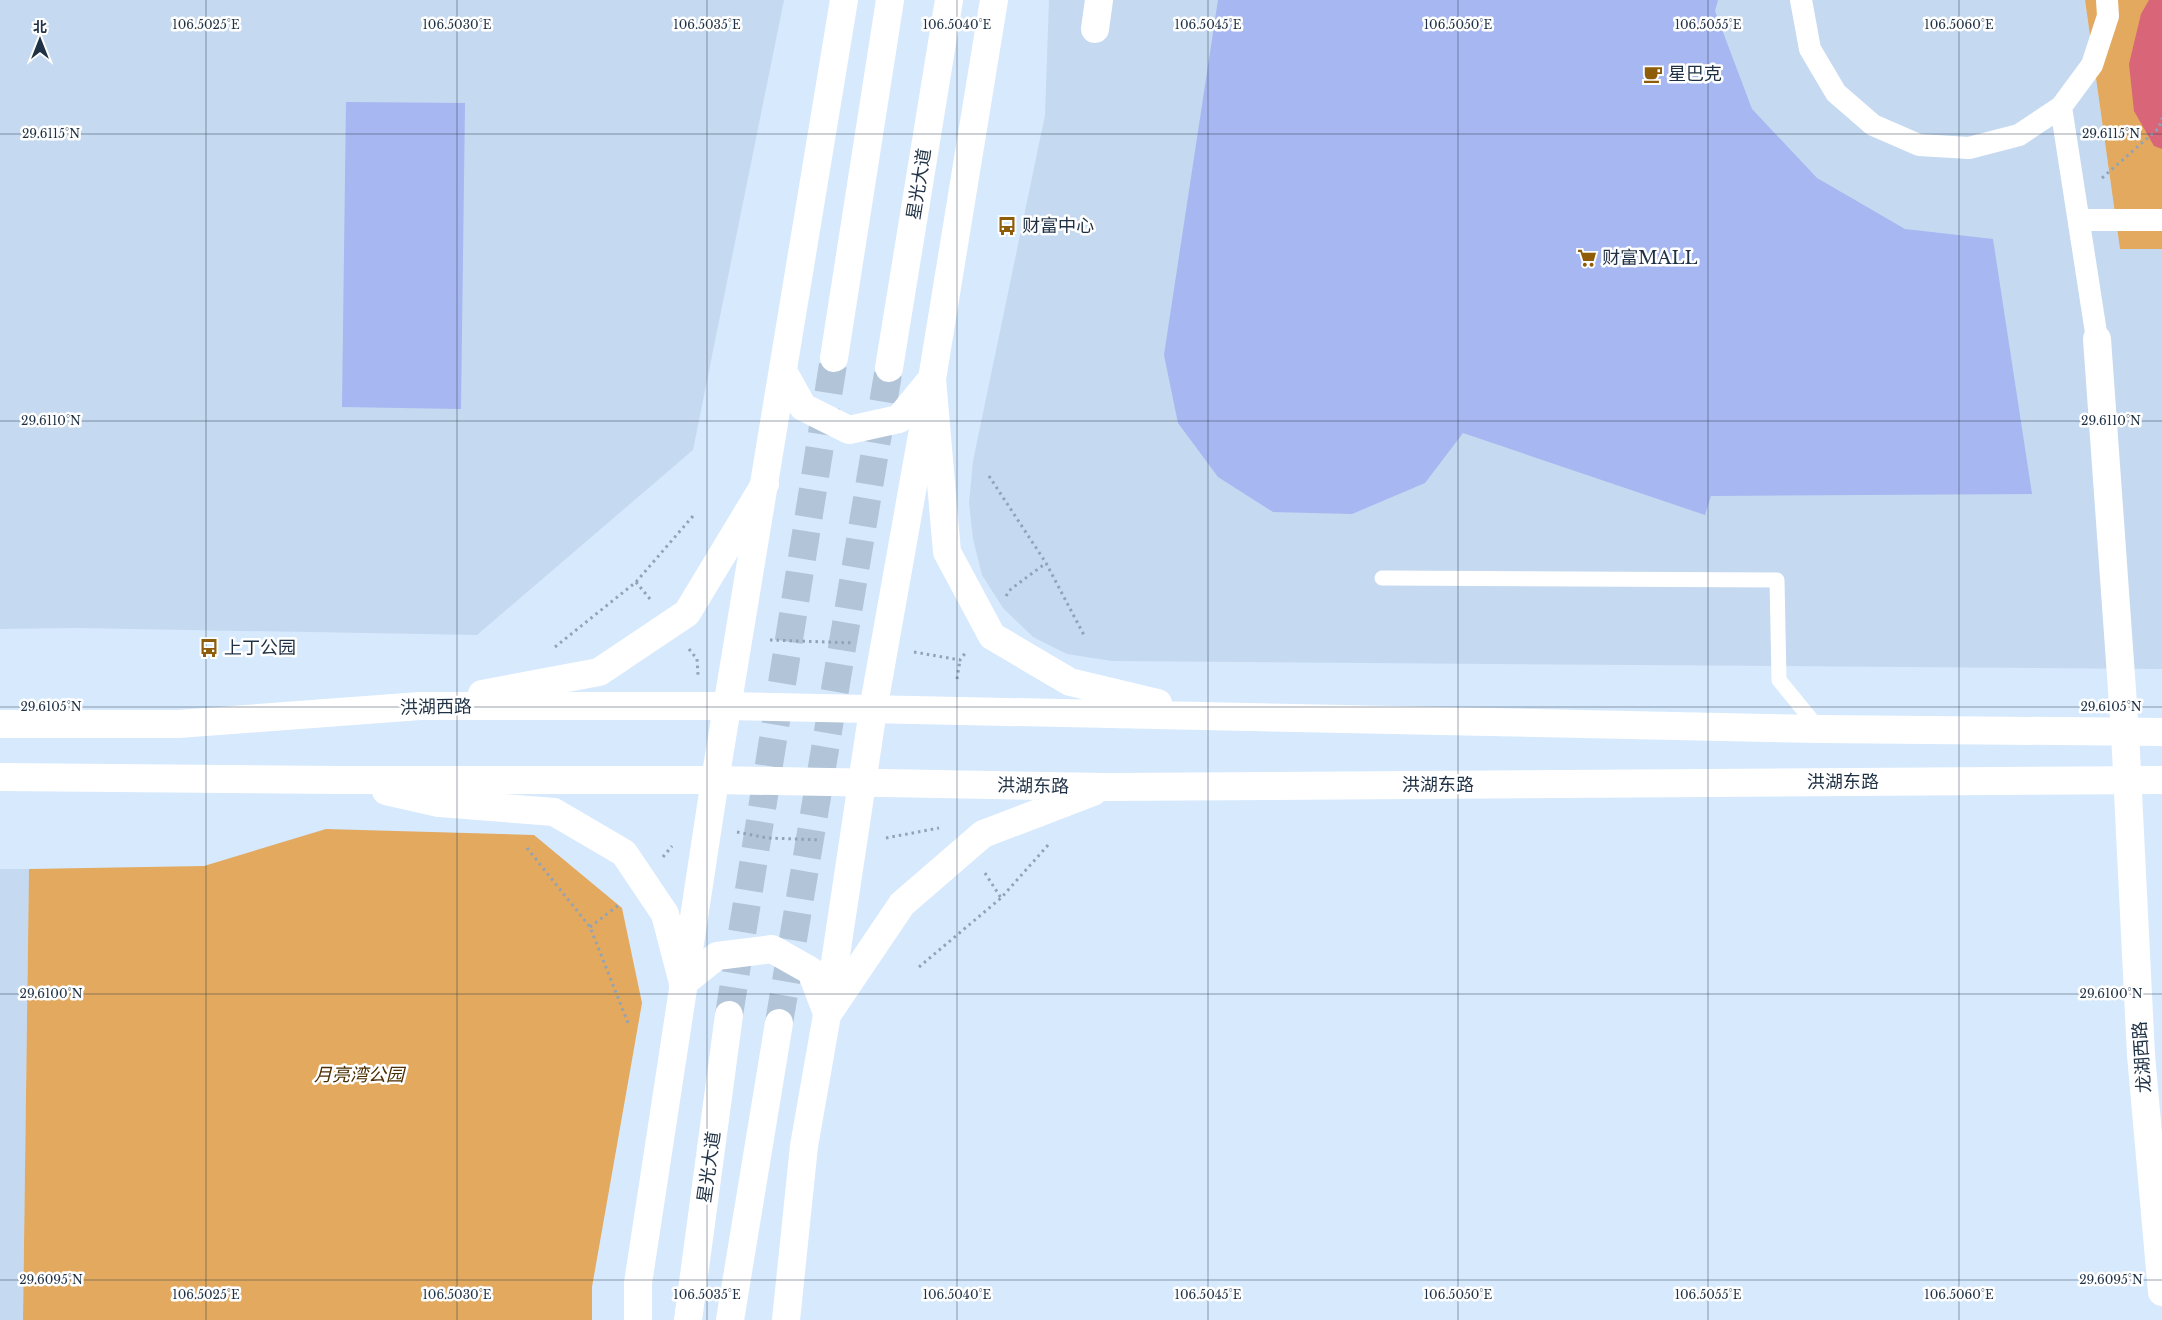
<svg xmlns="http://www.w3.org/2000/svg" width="2162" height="1320" font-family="'Libre Baskerville','Noto Sans SC',serif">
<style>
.built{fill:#c5d9f0}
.green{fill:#e2a95f}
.water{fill:#d96578}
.building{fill:#a6b7f1}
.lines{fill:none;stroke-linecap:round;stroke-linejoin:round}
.primary-tunnel{stroke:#b2c4d8;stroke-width:28;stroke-dasharray:28 14;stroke-linecap:butt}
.path{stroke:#91a3b7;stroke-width:3;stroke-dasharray:2.5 4;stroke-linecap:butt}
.service{stroke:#fff;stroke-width:15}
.pedestrian{stroke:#fff;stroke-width:22}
.minor{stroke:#fff;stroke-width:28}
.tertiary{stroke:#fff;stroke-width:28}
.secondary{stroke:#fff;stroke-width:28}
.primary{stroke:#fff;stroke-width:28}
.ticks{fill:none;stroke:#1f3145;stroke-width:1;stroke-opacity:0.45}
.labels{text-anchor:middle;stroke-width:5;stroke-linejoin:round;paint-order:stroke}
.poi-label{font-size:18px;fill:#1f3145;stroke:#fff;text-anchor:start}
.street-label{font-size:18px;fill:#1f3145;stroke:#fff}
.park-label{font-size:18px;font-style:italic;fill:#4a2d00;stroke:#fff}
.ticks-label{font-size:12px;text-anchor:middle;fill:#1f3145;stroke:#fff;stroke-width:5;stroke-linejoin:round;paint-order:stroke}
</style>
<rect width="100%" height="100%" fill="#d7e9fd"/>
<path class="built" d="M0 0H784L693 450 477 635 77 628 0 629Z
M1049 0H2085L2120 249H2162V669L1112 661 1067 654 1033 637 1003 608 982 575 973 539 969 503 973 461 1045 115Z
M0 869H29L23 1320H0Z"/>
<path class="green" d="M2085 0H2162V249H2120Z
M326 829 534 835 622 908 642 1003 592 1287V1320H23L29 869 204 866Z"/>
<path class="water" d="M2149 0H2162V149L2154 146 2134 111 2129 64 2141 14Z"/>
<path class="building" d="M1218 0H1718L1715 11 1752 109 1817 178 1905 229 1993 239 2032 494 1711 496 1705 515 1463 433 1425 483 1352 514 1273 512 1218 477 1178 423 1164 355Z
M346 102 465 103 461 409 342 407Z"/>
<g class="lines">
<path class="primary-tunnel" d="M729 1015 834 358
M779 1023 889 368"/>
<path class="path" d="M2102 178 2159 128 2162 118
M989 476 1046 563 1085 637
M636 582 650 599
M1006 596 1011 589 1046 563
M770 640 854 643
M555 647 636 582 693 516
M689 649 697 659 698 675
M914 652 960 660 966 652
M957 679 960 660
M737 832 768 838 821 840
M886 838 939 828
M527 848 590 927 628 1023
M663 857 672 846
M985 873 1001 898
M590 927 620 904
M919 967 1001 898 1049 844"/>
<path class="service" d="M1382 578 1777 580 1779 680 1819 729"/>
<path class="pedestrian" d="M1801 0 1810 49 1836 93 1873 125 1919 145 1969 148 2019 135 2061 107 2092 65 2108 16 2107 0
M2061 107 2097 339
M2079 220H2162"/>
<path class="minor" d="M1095 29 1099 0
M2097 339 2125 732"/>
<path class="tertiary" d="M783 371 803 407 849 430 899 419 931 380
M2125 732 2141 1055 2162 1292
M683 983 717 956 772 949 811 971 827 1013
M638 1320V1283L715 780 844 0
M786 1320 804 1146 827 1015 873 710 932 379 994 0"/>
<path class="secondary" d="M932 379 947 552 992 636 1070 682 1158 703
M482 694 599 672 687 613 765 484
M0 724H178L420 706H727L1819 729 2162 732
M0 777 341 780H715L1106 787 2162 780
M386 791 439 803 554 812 624 853 665 914 683 983
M827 1015 902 904 983 834 1093 792"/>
<path class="primary" d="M834 358 890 0
M889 368 949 0
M688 1320 729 1015
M730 1320 779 1023"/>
</g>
<path class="ticks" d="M206 0V1320M457 0V1320M707 0V1320M957 0V1320M1208 0V1320M1458 0V1320M1708 0V1320M1959 0V1320M0 134H2162M0 421H2162M0 707H2162M0 994H2162M0 1280H2162"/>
<defs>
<g id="cafe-bare" transform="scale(1.5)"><path d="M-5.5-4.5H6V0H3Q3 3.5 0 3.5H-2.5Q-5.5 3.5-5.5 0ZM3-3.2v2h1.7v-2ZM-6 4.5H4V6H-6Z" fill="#8f5d0a" stroke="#fff" stroke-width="2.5" paint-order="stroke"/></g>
<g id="bus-bare" transform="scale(1.5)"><path d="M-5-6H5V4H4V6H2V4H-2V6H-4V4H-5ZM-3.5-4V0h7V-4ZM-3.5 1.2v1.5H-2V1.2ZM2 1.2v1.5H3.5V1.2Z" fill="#8f5d0a" stroke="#fff" stroke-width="2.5" paint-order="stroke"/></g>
<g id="supermarket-bare" transform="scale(1.5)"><path d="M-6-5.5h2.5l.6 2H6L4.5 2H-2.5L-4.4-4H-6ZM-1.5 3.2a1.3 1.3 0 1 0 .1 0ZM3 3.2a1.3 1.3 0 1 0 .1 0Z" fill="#8f5d0a" stroke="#fff" stroke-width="2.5" paint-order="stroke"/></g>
</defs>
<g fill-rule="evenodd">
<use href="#cafe-bare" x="1653" y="74"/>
<use href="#bus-bare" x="1007" y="226"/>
<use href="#supermarket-bare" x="1587" y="258"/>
<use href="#bus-bare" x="209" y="648"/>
</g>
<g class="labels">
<g class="poi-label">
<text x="1668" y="80">星巴克</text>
<text x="1022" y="232">财富中心</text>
<text x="1602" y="264">财富MALL</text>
<text x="224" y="654">上丁公园</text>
</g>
<g class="street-label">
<text transform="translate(919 184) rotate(-81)" y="6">星光大道</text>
<text transform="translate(436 707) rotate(-1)" y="6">洪湖西路</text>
<text x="1843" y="788">洪湖东路</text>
<text x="1438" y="791">洪湖东路</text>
<text transform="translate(1033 786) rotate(1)" y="6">洪湖东路</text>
<text transform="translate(2142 1057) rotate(-94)" y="6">龙湖西路</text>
<text transform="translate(709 1167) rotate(-82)" y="6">星光大道</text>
</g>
<g class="park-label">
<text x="359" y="1081">月亮湾公园</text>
</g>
</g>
<g class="ticks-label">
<text x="206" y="29">106.5025°E</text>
<text x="457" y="29">106.5030°E</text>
<text x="707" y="29">106.5035°E</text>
<text x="957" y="29">106.5040°E</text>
<text x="1208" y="29">106.5045°E</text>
<text x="1458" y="29">106.5050°E</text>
<text x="1708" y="29">106.5055°E</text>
<text x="1959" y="29">106.5060°E</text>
<text x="51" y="138">29.6115°N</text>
<text x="2111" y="138">29.6115°N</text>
<text x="51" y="425">29.6110°N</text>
<text x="2111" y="425">29.6110°N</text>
<text x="51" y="711">29.6105°N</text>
<text x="2111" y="711">29.6105°N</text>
<text x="51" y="998">29.6100°N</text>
<text x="2111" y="998">29.6100°N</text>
<text x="51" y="1284">29.6095°N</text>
<text x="2111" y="1284">29.6095°N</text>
<text x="206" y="1299">106.5025°E</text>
<text x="457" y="1299">106.5030°E</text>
<text x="707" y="1299">106.5035°E</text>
<text x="957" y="1299">106.5040°E</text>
<text x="1208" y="1299">106.5045°E</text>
<text x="1458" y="1299">106.5050°E</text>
<text x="1708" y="1299">106.5055°E</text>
<text x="1959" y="1299">106.5060°E</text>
</g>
<g transform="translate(40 40)" stroke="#ffffff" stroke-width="4" paint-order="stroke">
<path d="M0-4L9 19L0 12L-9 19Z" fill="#1f3145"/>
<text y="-8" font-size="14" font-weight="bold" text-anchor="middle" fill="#1f3145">北</text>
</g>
</svg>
